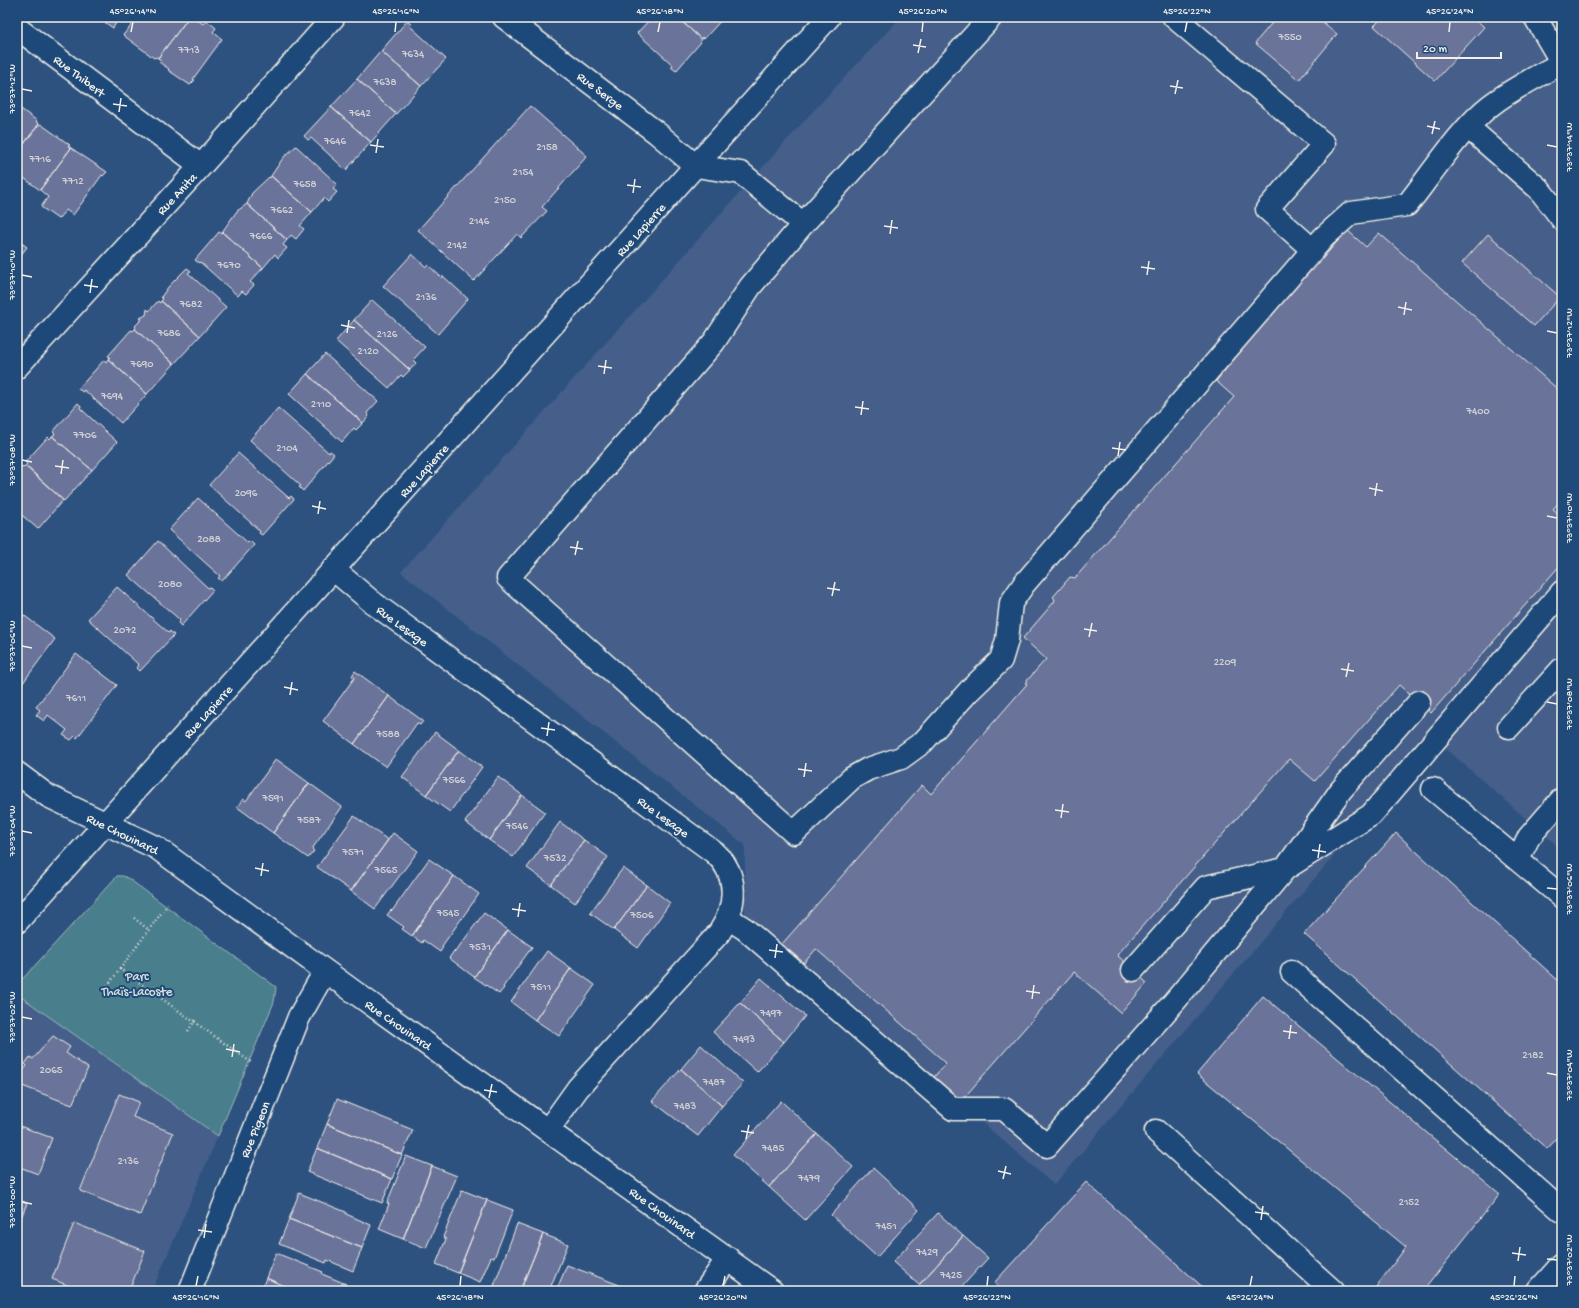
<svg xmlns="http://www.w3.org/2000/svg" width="1579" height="1308" font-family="'Gochi Hand',sans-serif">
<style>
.built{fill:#445f8a}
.green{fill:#4a7e8c;stroke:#9fb8ba}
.building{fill:#6b739a;stroke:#f4f1e8}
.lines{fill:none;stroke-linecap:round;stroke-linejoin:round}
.minor-casing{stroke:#f4f1e8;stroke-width:25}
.major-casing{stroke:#f4f1e8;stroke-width:25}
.path{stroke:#f4f1e8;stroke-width:2.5;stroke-dasharray:1 3;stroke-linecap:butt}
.minor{stroke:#1f4a7a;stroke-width:22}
.major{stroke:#1f4a7a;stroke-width:22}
.ticks{fill:none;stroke:#f4f1e8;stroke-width:1.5}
.labels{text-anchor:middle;stroke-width:4;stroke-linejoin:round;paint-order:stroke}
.number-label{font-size:11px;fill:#d2d2d4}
.street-label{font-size:13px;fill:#f4f1e8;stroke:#1f4a7a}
.park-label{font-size:13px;fill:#dae0da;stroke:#1f4a7a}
.neatline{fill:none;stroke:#f4f1e8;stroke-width:1.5}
.ticks-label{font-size:10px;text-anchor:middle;fill:#f4f1e8}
</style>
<rect width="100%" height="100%" fill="#2e5280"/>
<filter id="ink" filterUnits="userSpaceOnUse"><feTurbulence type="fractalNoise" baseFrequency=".025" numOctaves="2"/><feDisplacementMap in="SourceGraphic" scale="8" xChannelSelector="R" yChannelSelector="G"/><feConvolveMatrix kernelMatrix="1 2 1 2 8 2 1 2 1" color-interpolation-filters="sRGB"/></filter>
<g filter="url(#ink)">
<path class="built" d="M901 17H1562V850L1434 738 1054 1185 745 916V845L401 572 805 120Z
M17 994 218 1136 152 1291H17Z"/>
<path class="green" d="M117 876H123L129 879 276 987 274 1002 218 1136 17 994V985Z"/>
<path class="building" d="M97 17H119L113 28Z
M139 17H189L158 58 156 57 154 58 123 35Z
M189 17H193L203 24 206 20 216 28 213 32 222 39 193 79 195 80 190 85 168 70 169 69 159 62 161 60 158 58Z
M652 17H677L701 39 700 41 701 42 676 71 671 67 673 65 637 33Z
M677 17H724L704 39 702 37 701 39Z
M1277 17H1317L1337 34 1299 80 1255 43Z
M1383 17H1473L1484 27 1435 81 1374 26Z
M407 21 411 24 410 26 446 59 421 86 381 51Z
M381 51 421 86 396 114 357 79Z
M357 79 396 114 371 142 331 107Z
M17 106 37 121 36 122 39 124 17 153Z
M530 106 587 156 542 207 547 211 521 238 517 234 474 281 418 230Z
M331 107 371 142 346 170 311 138 308 140 304 136Z
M39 124 42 125 70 145 68 146 71 148 40 190 17 173V153Z
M296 146 337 184 333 189 337 192 328 202 324 198 312 212 271 176 283 158Z
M71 148 107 172 103 176 102 175 73 215 66 210 58 219 41 207 48 197 40 190Z
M271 176 312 212 300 226 304 229 296 239 291 235 287 240 247 204 252 193 269 177 270 178Z
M247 204 287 240 283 245 287 248 278 258 275 254 263 268 222 232 237 211Z
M1347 230 1366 247 1379 233 1562 393V499L1553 509 1562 516V563L1431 713 1399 685 1315 781 1289 759 1117 955 1147 983 1121 1013 1074 972 961 1101 934 1077 946 1063 816 949 804 963 782 944 922 785 931 794 1027 684 1025 683 1046 659 1023 638 1054 602 1055 599 1053 597 1070 577 1075 578 1234 397 1216 381 1250 340 1247 337 1308 267 1312 271Z
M219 232 221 233 222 232 263 268 250 282 254 285 246 294 242 291 238 296 200 262 199 263 195 260Z
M1488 234 1560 297 1534 326 1462 263Z
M17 240 27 247 17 260 21 263 17 268Z
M412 254 426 267 428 265 442 278 443 276 468 299 438 334 383 286Z
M187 268 191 271 188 273 226 307 200 336 161 301 163 299 161 297 169 286Z
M372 300 425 347 413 360 416 363 410 370 354 320Z
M158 301 160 303 161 301 200 336 174 364 135 329 136 327 135 326 142 319 140 318 146 315 147 309 149 311Z
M354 320 410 370 403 377 401 375 389 388 336 341Z
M135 329 174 364 147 394 108 359 110 357 108 356 131 330 133 331Z
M325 354 378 401 367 413 369 416 363 423 307 374Z
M108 359 147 394 121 423 84 390 83 392 78 389 104 360 106 362Z
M307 374 363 423 356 430 354 428 342 442 289 394Z
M78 403 81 406 80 408 117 442 92 470 52 436 55 434 53 432Z
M278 408 329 453 330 451 334 454 303 491 299 487 301 486 250 440Z
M52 436 92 470 64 501 25 466 27 464 25 462 48 437 50 439Z
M238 453 289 498 291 496 294 499 262 535 259 533 260 531 209 485Z
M22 466 24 468 26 466 63 500 38 529 17 511V472Z
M198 498 248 543 250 541 254 545 222 581 218 578 220 576 169 530Z
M158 541 208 588 210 587 213 590 181 626 178 623 180 620 128 575Z
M117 587 169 633 170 631 174 635 140 671 137 668 139 665 88 619Z
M17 610 55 639 17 691Z
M76 654 117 685 77 738 75 736 71 740 63 735 67 730 48 715 44 721 36 715 40 710 36 707Z
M355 671 389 696 354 744 323 721 355 677 352 676Z
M389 696 423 721 420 725 417 723 386 767 354 744Z
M435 732 459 750 426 795 402 777Z
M459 750 482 767 450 812 426 795Z
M276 759 309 783 273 833 237 807 243 799 246 801Z
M498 777 522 795 489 840 465 822Z
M309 783 342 807 312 849 314 851 308 858 273 833Z
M522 795 545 812 513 857 489 840Z
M354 816 388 840 351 891 317 867Z
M560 822 584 840 551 885 527 868Z
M393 833 418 851 375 909 351 891Z
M1396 833 1562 984V1133L1547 1149 1304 934Z
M584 840 608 857 575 903 551 885Z
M429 859 454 876 412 936 402 929 404 927 387 915 391 910 392 911Z
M623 868 647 885 614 930 590 913Z
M454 876 479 894 442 946 443 947 440 952 423 940 422 943 412 936Z
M647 885 670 903 638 948 614 930Z
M484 913 508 930 474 977 449 958 454 951 455 952Z
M508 930 532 947 503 987 504 988 499 994 474 977Z
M547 951 571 968 535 1020 511 1002Z
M571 968 595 985 559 1036 535 1020Z
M761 978 805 1016 784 1042 740 1003Z
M1263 996 1500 1194 1423 1291H1373L1406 1247 1197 1074Z
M740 1003 784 1042 757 1072 713 1032Z
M53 1036 70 1047 66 1053 88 1068 72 1105 17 1084V1077L27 1066 25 1064 30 1057 33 1059Z
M701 1045 743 1083 722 1106 681 1069Z
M681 1069 722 1106 698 1136 652 1101Z
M119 1094 139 1102 133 1117 173 1133 140 1215 80 1191Z
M337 1099 413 1130 402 1155 327 1124Z
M781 1101 817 1134 769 1187 733 1155Z
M327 1124 402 1155 392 1179 317 1148Z
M17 1125 52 1138 38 1174 17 1166Z
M817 1134 853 1167 805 1220 769 1187Z
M317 1148 392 1179 382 1203 307 1172Z
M406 1156 432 1166 403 1239 379 1229 389 1204 387 1203Z
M432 1166 457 1176 426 1248 403 1239Z
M873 1168 919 1210 877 1257 831 1215Z
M1086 1182 1207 1291H1004L994 1283Z
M462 1190 487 1200 458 1273 436 1264 446 1239 443 1237Z
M299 1193 346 1212V1214L371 1225 362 1248 289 1219Z
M17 1199 27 1203 17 1228Z
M487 1200 513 1210 494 1258 491 1257 480 1282 458 1273Z
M938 1213 963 1236 919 1285 893 1262Z
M289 1219 362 1248 353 1271 327 1260 326 1263 279 1244Z
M74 1223 145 1251 129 1291H82L52 1279Z
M517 1224 543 1234 520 1291H492Z
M543 1234 568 1244 549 1291H520Z
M963 1236 988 1258 958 1291H926L919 1285Z
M276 1253 323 1272 322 1274 346 1284 343 1291H297L266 1278Z
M567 1265 635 1291H561L557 1289Z
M266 1278 289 1288 297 1291H261Z"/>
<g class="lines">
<g class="minor-casing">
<path id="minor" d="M504 17 657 133 696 166 741 173 803 224
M991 17 803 224 750 287 714 342 508 578 794 833 852 778 868 769 901 758 923 742 969 691 1001 660 1007 640 1011 603 1024 584 1324 237 1351 213 1407 205C1431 175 1461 128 1491 105 1513 88 1538 76 1562 63
M1174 17 1324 144 1267 209 1313 250
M17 28 201 166
M1469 128 1539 189 1562 219
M17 367 201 166 334 17
M333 569 372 602 715 853C739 875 737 907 719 933L578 1088 548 1130
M1509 727 1562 669
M17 773 48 796 157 848 357 994 772 1291
M1433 789 1562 897
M1518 859 1529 837 1562 799
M728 918 745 929 953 1109H1004L1047 1146 1175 1001 1285 869 1341 790 1419 702
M17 922 829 17
M1133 970 1206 887 1285 869 1371 815 1562 592
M1292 972 1562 1211
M1156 1131 1333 1291
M190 1291 299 1017 325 971
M705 1291 728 1258
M1538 1291 1562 1264"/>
</g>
<g class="major-casing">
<path id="major" d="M1535 17 1562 63"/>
</g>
<path class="path" d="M168 904 120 969 252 1063
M134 918 149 930
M105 989 120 969
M188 1031 196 1019"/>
<use href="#minor" class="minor"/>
<use href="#major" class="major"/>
</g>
</g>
<path class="ticks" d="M131 32 133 22M395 32 396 22M658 32 660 22M922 32 923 22M1185 32 1187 22M1449 32 1450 22M913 45 926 47M918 53 921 39M1170 86 1183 88M22 89 32 91M1175 94 1178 80M113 104 127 106M119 112 121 98M1427 126 1440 129M1432 134 1435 121M370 145 384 147M1547 145 1557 147M376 153 378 139M627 185 641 187M633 193 635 179M884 226 898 228M890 234 892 220M1141 267 1155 269M22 275 32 277M1147 275 1149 261M84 285 98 287M90 293 92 279M1398 307 1412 310M1404 315 1406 302M341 325 355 328M1547 331 1557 333M347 333 349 320M598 366 612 368M604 374 606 360M855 407 869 409M861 415 863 401M1112 448 1126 450M1118 456 1120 442M22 460 32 462M55 466 69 468M61 474 63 460M1369 488 1383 491M1375 496 1377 483M312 506 326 509M318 514 320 501M1547 516 1557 518M570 547 583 549M575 555 578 541M827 588 840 590M832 596 835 582M1084 629 1097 631M1089 637 1092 623M22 646 32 648M1341 669 1354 671M1346 677 1349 663M284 687 298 690M290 695 292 682M1547 702 1557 704M541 728 555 730M547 736 549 722M798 769 812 771M804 777 806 763M1055 810 1069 812M1061 818 1063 804M22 831 32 833M1312 850 1326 852M1318 858 1320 844M255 868 269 871M261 876 263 863M1547 888 1557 889M512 909 526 911M518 917 520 903M769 950 783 952M775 958 777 944M1026 991 1040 993M1032 999 1034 985M22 1017 32 1019M1283 1031 1297 1033M1289 1039 1291 1025M226 1049 240 1052M232 1057 234 1044M1547 1073 1557 1075M484 1090 497 1092M489 1098 492 1084M741 1131 754 1133M746 1139 749 1125M998 1171 1011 1174M1003 1179 1006 1166M22 1202 32 1204M1255 1212 1269 1214M1261 1220 1263 1206M198 1230 212 1232M204 1238 206 1224M1512 1253 1526 1255M1547 1259 1557 1260M1518 1261 1520 1247M196 1286 198 1276M460 1286 461 1276M723 1286 725 1276M987 1286 988 1276M1250 1286 1252 1276M1514 1286 1515 1276"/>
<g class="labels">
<g class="number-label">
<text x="1290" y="40">7550</text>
<text x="189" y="53">7713</text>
<text x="413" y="57">7634</text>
<text x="385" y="85">7638</text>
<text x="360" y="116">7642</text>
<text x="335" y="144">7646</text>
<text x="547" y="150">2158</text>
<text x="40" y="162">7716</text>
<text x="523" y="175">2154</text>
<text x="73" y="184">7712</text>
<text x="305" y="187">7658</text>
<text x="505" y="203">2150</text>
<text x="282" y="213">7662</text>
<text x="479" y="224">2146</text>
<text x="261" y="239">7666</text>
<text x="457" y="248">2142</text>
<text x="229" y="268">7670</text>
<text x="426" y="300">2136</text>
<text x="191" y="307">7682</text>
<text x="169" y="336">7686</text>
<text x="387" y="337">2126</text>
<text x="368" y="354">2120</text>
<text x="142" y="367">7690</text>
<text x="112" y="399">7694</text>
<text x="321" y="407">2110</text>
<text x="1478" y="414">7400</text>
<text x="85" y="438">7706</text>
<text x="287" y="451">2104</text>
<text x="246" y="496">2096</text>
<text x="209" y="542">2088</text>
<text x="170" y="587">2080</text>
<text x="125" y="633">2072</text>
<text x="1225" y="665">2209</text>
<text x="76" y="701">7611</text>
<text x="388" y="737">7588</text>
<text x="454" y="783">7566</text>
<text x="273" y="801">7591</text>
<text x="309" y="823">7587</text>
<text x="517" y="829">7546</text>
<text x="353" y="855">7571</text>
<text x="555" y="861">7532</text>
<text x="386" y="873">7565</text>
<text x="448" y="916">7545</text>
<text x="642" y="918">7506</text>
<text x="480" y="950">7531</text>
<text x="541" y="990">7511</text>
<text x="771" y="1016">7497</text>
<text x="744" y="1042">7493</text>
<text x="1533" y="1058">2182</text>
<text x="51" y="1073">2065</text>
<text x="714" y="1085">7487</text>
<text x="685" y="1109">7483</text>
<text x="773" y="1151">7485</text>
<text x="128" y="1164">2136</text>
<text x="809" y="1181">7479</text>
<text x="1409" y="1205">2152</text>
<text x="886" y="1229">7451</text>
<text x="927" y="1255">7429</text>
<text x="951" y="1278">7425</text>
</g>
<g class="street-label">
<text transform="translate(80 75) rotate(37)" y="5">Rue Thibert</text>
<text transform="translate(601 90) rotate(37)" y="5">Rue Serge</text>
<text transform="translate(176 193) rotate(-47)" y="5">Rue Anita</text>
<text transform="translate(640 229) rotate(-48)" y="5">Rue Lapierre</text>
<text transform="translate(423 470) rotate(-48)" y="5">Rue Lapierre</text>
<text transform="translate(403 625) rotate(36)" y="5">Rue Lesage</text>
<text transform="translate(207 711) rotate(-48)" y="5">Rue Lapierre</text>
<text transform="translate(664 816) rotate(36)" y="5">Rue Lesage</text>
<text transform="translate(123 833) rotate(26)" y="5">Rue Chouinard</text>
<text transform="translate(399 1024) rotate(35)" y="5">Rue Chouinard</text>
<text transform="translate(254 1129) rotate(-68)" y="5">Rue Pigeon</text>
<text transform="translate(663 1212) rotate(36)" y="5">Rue Chouinard</text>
</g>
<g class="park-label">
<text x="137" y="980">Parc<tspan x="137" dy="15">Thaïs-Lacoste</tspan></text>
</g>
</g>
<rect width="1579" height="1308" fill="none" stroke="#1f4a7a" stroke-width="44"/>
<path d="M1417 52v6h84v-6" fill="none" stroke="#f4f1e8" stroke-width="2"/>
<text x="1423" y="52" font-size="12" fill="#f4f1e8" stroke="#1f4a7a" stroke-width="3" paint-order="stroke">20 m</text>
<rect x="22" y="22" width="1535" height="1264" class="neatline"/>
<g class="ticks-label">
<text x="133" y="14">45°26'14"N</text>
<text x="396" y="14">45°26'16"N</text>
<text x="660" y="14">45°26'18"N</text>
<text x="923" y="14">45°26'20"N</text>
<text x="1187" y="14">45°26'22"N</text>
<text x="1450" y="14">45°26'24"N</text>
<text transform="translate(11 89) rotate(-90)" y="4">73°37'12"W</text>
<text transform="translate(1568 147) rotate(-90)" y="4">73°37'14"W</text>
<text transform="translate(11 275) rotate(-90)" y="4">73°37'10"W</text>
<text transform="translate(1568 333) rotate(-90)" y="4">73°37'12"W</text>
<text transform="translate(11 460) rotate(-90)" y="4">73°37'08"W</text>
<text transform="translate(1568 518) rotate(-90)" y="4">73°37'10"W</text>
<text transform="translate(11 646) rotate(-90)" y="4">73°37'06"W</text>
<text transform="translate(1568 704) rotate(-90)" y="4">73°37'08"W</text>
<text transform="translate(11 831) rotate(-90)" y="4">73°37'04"W</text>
<text transform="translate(1568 889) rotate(-90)" y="4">73°37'06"W</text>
<text transform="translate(11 1017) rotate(-90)" y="4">73°37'02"W</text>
<text transform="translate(1568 1075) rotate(-90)" y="4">73°37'04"W</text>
<text transform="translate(11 1202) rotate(-90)" y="4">73°37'00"W</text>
<text transform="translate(1568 1260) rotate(-90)" y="4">73°37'02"W</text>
<text x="196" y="1300">45°26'16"N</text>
<text x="460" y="1300">45°26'18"N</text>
<text x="723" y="1300">45°26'20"N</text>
<text x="987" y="1300">45°26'22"N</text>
<text x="1250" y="1300">45°26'24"N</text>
<text x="1514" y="1300">45°26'26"N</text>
</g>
</svg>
